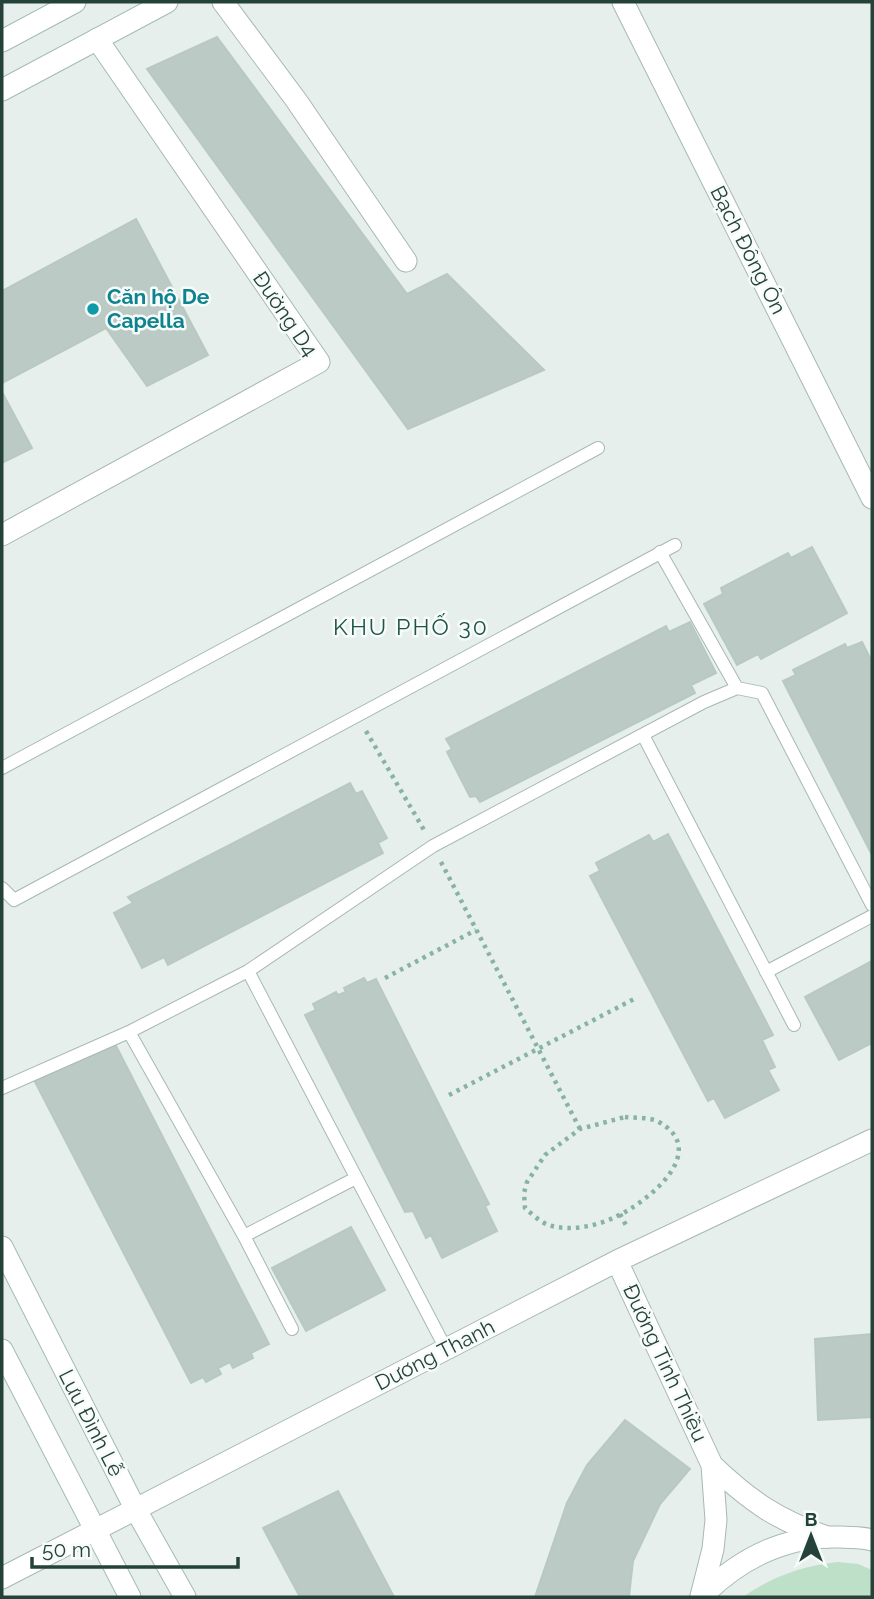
<svg xmlns="http://www.w3.org/2000/svg" width="874" height="1599" font-family="Raleway,sans-serif">
<style>
.green{fill:#bfe0c8}
.building{fill:#bbcac4;stroke:#b8c9c2;stroke-width:2}
.lines{fill:none;stroke-linecap:round;stroke-linejoin:round}
.lane-casing{stroke:#a8b8b2;stroke-width:14}
.street-casing{stroke:#a8b8b2;stroke-width:23}
.secondary-casing{stroke:#a4bbb3;stroke-width:23}
.path{stroke:#86b3a5;stroke-width:4.5;stroke-dasharray:3.5 5;stroke-linecap:butt}
.lane{stroke:#fff;stroke-width:12}
.street{stroke:#fff;stroke-width:21}
.secondary{stroke:#fff;stroke-width:21}
.culture-dot{fill:#0f9aa8;stroke:#f7fbf9;stroke-width:2.5}
.labels{text-anchor:middle;stroke-width:5;stroke-linejoin:round;paint-order:stroke}
.street-label{font-size:21px;fill:#24423a;stroke:#f7fbf9}
.culture-label{font-size:21px;font-weight:bold;fill:#0d838f;stroke:#f7fbf9;text-anchor:start}
.neighbourhood-label{font-size:23px;letter-spacing:2px;fill:#1f5548;stroke:#f7fbf9}
</style>
<rect width="100%" height="100%" fill="#e6efeb"/>
<path class="green" d="M838 1562 858 1564 872 1570V1597H743C773 1576 802 1566 838 1562Z"/>
<path class="building" d="M217 37 407 294 447 274 544 370 408 429 147 69Z
M136 219 208 355 147 386 106 328 2 383V291Z
M2 392 32 448 2 463Z
M812 547 847 613 761 659 758 654 737 665 704 604 723 594 721 588 788 553 791 558Z
M690 622 716 673 691 685 695 693 480 802 476 796 470 797 447 752 452 749 446 739 666 626 669 632Z
M862 642 872 662V855L783 681 796 675 793 670 845 644 847 648Z
M350 783 356 794 362 791 387 838 378 843 383 853 168 965 164 957 142 968 114 913 133 903 128 897Z
M668 834 773 1035 762 1040 775 1067 768 1070 779 1090 725 1118 714 1098 708 1101 590 876 600 871 596 863 649 835 653 842Z
M872 961V1043L839 1060 805 997Z
M364 978 367 983 376 979 489 1204 485 1206 497 1231 442 1258 431 1235 426 1238 413 1211 405 1212 305 1015 316 1010 313 1004 336 992 338 995 346 992 344 988Z
M113 1040 269 1344 251 1353 253 1358 233 1368 230 1362 218 1368 221 1374 206 1382 203 1377 191 1383 33 1078Z
M351 1227 385 1290 306 1331 272 1268Z
M872 1334V1417L818 1420 815 1339Z
M625 1420 690 1469 660 1504 633 1561 629 1596 535 1597 567 1503 587 1465Z
M338 1491 394 1597H300L263 1528Z"/>
<g class="lines">
<g class="lane-casing">
<path id="lane" d="M660 552 737 688 762 693 872 905
M643 735 794 1025
M2 768 598 448
M2 888 14 900 675 545
M248 971 446 1349
M766 972 872 916
M129 1032 244 1236 292 1329
M2 1088 129 1032 248 971 433 846 704 702 737 688
M244 1236 356 1178"/>
</g>
<g class="street-casing">
<path id="street" d="M223 2 296 100 406 261
M623 2 872 498
M2 535 319 362 97 39
M617 1261 712 1465 716 1520 713 1549 701 1596
M712 1465C750 1501 777 1520 827 1537
M2 1578 617 1261 872 1140"/>
</g>
<g class="secondary-casing">
<path id="secondary" d="M2 41 75 2
M2 90 167 2
M2 1247 136 1510 185 1597
M2 1350 130 1597
M701 1597C739 1559 785 1535 840 1537 851 1538 862 1537 872 1540"/>
</g>
<path class="path" d="M366 731 424 830
M441 862 580 1129
M385 978 476 930
M449 1095 636 998
M625 1117C634 1118 648 1117 657 1121 713 1150 647 1203 615 1217 597 1226 572 1231 552 1226 542 1224 533 1215 525 1208L524 1193 527 1182 545 1155 580 1129Z
M620 1214 628 1229"/>
<use href="#lane" class="lane"/>
<use href="#street" class="street"/>
<use href="#secondary" class="secondary"/>
</g>
<circle class="culture-dot" cx="93" cy="309" r="7"/>
<g class="labels">
<g class="street-label">
<text transform="translate(748 250) rotate(63)" y="7">Bạch Đông Ôn</text>
<text transform="translate(285 314) rotate(56)" y="7">Đường D4</text>
<text transform="translate(435 1355) rotate(-27)" y="7">Dương Thanh</text>
<text transform="translate(665 1363) rotate(65)" y="7">Đường Tinh Thiều</text>
<text transform="translate(91 1423) rotate(63)" y="7">Lưu Đình Lễ</text>
</g>
<g class="culture-label">
<text x="107" y="304">Căn hộ De<tspan x="107" dy="24">Capella</tspan></text>
</g>
<g class="neighbourhood-label">
<text x="411" y="635">KHU PHỐ 30</text>
</g>
</g>
<rect width="874" height="1599" fill="none" stroke="#24423a" stroke-width="7"/>
<g transform="translate(811 1536)" stroke="#f7fbf9" stroke-width="5" paint-order="stroke">
<path d="M0-5L12 26L0 18L-12 26Z" fill="#24423a"/>
<text y="-10" font-size="19" font-weight="bold" text-anchor="middle" fill="#24423a">B</text>
</g>
<path d="M32 1557v10h206v-10" fill="none" stroke="#24423a" stroke-width="3.5"/>
<text x="42" y="1557" font-size="21" fill="#24423a" stroke="#f7fbf9" stroke-width="5" paint-order="stroke">50 m</text>
</svg>
